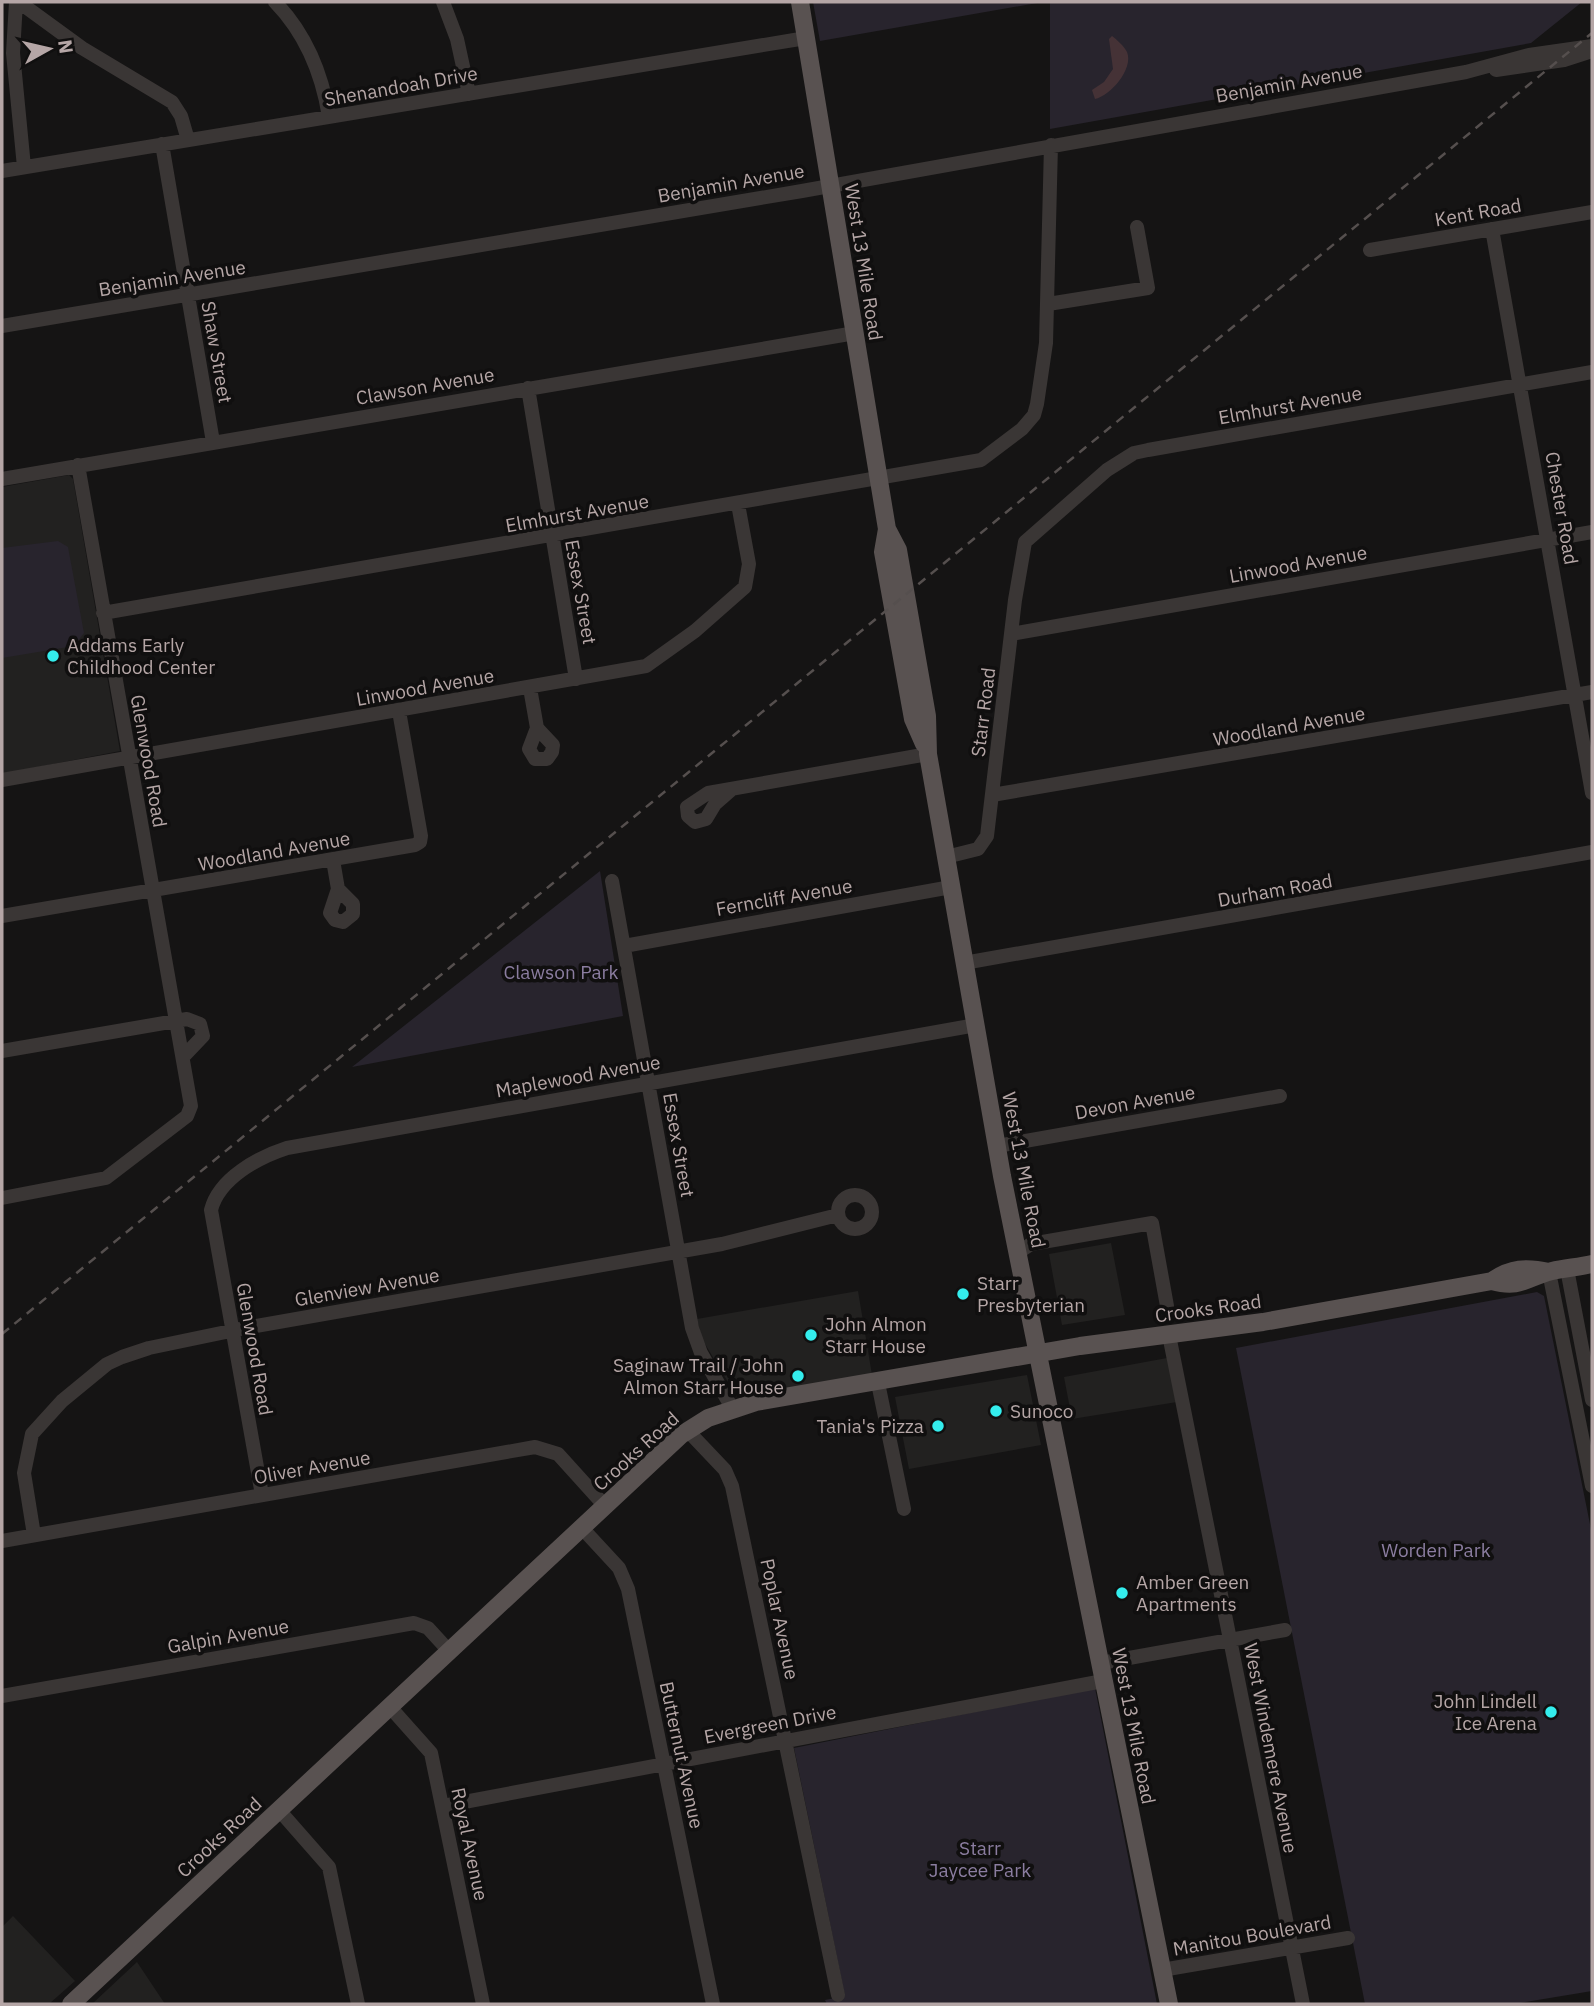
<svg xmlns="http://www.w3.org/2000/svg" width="1594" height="2006" font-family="'IBM Plex Sans',sans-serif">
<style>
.built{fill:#222120}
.green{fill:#28242d}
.water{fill:#453236}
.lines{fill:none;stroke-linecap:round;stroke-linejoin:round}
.minor{stroke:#3a3635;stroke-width:14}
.major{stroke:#595251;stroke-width:18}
.rail{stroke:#554f4e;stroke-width:2.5;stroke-dasharray:9 7;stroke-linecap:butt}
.poi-dot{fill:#34eded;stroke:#100f0f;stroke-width:2.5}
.labels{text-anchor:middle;stroke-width:7;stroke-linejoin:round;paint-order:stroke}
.street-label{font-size:19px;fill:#b5a6a6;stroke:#100f0f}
.poi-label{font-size:19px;fill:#b5a6a6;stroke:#100f0f;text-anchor:start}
.park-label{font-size:19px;fill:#8b7da0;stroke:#100f0f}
</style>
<rect width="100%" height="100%" fill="#151414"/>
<path class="built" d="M69 475 73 479 120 751 2 774V487Z
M1111 1243 1125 1315 1062 1325 1049 1254Z
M858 1291 872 1375 737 1397 702 1339 697 1319Z
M1167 1358 1177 1402 1072 1419 1064 1377Z
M1027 1375 1041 1445 909 1469 895 1397Z
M13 1916 75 1981 49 2004H2V1927Z
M137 1962 165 2004H92Z"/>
<path class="green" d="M813 2H1043L820 41Z
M1050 2H1582L1531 43 1050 129Z
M58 541 68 547 84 633 74 646 2 658V548Z
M600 871 623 1016 352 1067Z
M1537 1292 1544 1296 1592 1534V1991L1514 2004H1365L1236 1348Z
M1095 1688 1157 2004H827L825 2000 845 1996 794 1748Z"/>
<path class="water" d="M1112 36C1117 40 1124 46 1127 52 1134 69 1110 96 1095 99L1092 90 1104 82 1113 69 1109 39Z"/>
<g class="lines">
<path class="minor" d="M16 2 13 53 24 167
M19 2 82 48 172 102 181 116 188 140
M275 2C306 34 322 73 329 117
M443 2 457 39 469 94
M1496 70 1564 60 1592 51
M162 144 213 442
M2 171 806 38
M1492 229 1592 793
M1370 250 1592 212
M1048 304 1148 288 1137 227
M2 326 802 191 1466 72 1529 55 1592 46
M528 388 576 679
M2 479 855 333
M103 613 981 460 1022 429 1034 415 1037 404 1046 343 1051 145
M1011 634 1592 532
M530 688 537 728 529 749 535 759H547L552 752 553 745 537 728
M2 780 646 666 695 631 745 587 749 564 738 504
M731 790 715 804 706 819 695 822 688 816 687 807 708 793 928 754
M992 795 1592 692
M946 857 978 849 987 836 1015 600 1025 542 1107 470 1134 453 1148 450 1592 372
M333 860 338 889 330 913 335 920 343 922 353 914V904L338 889
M612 881 692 1328 701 1353 732 1408
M2 916 415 845 420 842 421 836 399 711
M624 946 951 887
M964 963 1592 852
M2 1051 187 1019 200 1024 203 1036 183 1057
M997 1146 1280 1096
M838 1212a17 17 0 1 1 34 0a17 17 0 1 1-34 0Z
M2 1198 106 1178 187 1116 191 1106 78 465
M1019 1252 1031 1244 1152 1223 1167 1306
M1567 1269 1592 1400
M1549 1272 1592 1486
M1169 1335 1303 2004
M878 1383 904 1509
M688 1431 725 1470 732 1486 838 1995
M262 1495 211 1210C219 1178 259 1157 287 1148L976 1025
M582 1528 619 1568 628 1589 713 2004
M34 1535 24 1473 32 1434 62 1401 107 1364 122 1357 149 1348 245 1328 722 1244 838 1215
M2 1541 535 1447 558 1454 605 1506
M1101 1663 1285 1630
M2 1696 414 1623 428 1628 449 1651
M390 1707 431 1753 483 2004
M443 1806 1103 1681
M279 1810 329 1867 358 2004
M1162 1970 1348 1938"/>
<path class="major" d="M800 2 887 529 883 552 913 719 924 744
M887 529 898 550 927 716 928 754 1002 1176 1169 2004
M1492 1281C1511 1268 1526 1267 1549 1272
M71 2004 681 1435 708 1418 756 1402 1080 1346 1263 1322 1492 1281C1521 1289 1527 1277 1552 1271 1565 1268 1579 1267 1592 1264"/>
<path class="rail" d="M2 1334 1592 33"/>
</g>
<g class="poi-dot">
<circle cx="53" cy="656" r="7"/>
<circle cx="963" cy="1294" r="7"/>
<circle cx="811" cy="1335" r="7"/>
<circle cx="798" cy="1376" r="7"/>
<circle cx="996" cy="1411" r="7"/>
<circle cx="938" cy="1426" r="7"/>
<circle cx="1122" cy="1593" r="7"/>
<circle cx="1551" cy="1712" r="7"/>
</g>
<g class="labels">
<g class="street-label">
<text transform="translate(1289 83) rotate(-10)" y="7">Benjamin Avenue</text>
<text transform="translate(401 86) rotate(-10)" y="7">Shenandoah Drive</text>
<text transform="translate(731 183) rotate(-10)" y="7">Benjamin Avenue</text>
<text transform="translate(1478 212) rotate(-10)" y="7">Kent Road</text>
<text transform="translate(864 262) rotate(81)" y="7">West 13 Mile Road</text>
<text transform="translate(172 278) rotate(-9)" y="7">Benjamin Avenue</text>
<text transform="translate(217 352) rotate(80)" y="7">Shaw Street</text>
<text transform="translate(425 386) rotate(-10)" y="7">Clawson Avenue</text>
<text transform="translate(1290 405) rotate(-10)" y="7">Elmhurst Avenue</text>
<text transform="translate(1562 508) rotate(80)" y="7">Chester Road</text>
<text transform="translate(577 513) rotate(-10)" y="7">Elmhurst Avenue</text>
<text transform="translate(1298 564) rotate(-10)" y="7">Linwood Avenue</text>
<text transform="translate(581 592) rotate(80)" y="7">Essex Street</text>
<text transform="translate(425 687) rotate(-10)" y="7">Linwood Avenue</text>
<text transform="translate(983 712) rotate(-83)" y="7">Starr Road</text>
<text transform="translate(1289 726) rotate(-10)" y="7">Woodland Avenue</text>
<text transform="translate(149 761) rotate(80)" y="7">Glenwood Road</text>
<text transform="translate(274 851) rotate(-10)" y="7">Woodland Avenue</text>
<text transform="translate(1275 890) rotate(-10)" y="7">Durham Road</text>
<text transform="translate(784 897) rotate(-10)" y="7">Ferncliff Avenue</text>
<text transform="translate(578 1076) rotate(-10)" y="7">Maplewood Avenue</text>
<text transform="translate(1135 1102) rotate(-10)" y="7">Devon Avenue</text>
<text transform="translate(679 1145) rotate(80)" y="7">Essex Street</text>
<text transform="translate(1024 1170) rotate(79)" y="7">West 13 Mile Road</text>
<text transform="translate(367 1287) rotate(-10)" y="7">Glenview Avenue</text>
<text transform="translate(1208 1308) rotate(-8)" y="7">Crooks Road</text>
<text transform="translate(255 1349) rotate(80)" y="7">Glenwood Road</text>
<text transform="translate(636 1451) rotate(-42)" y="7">Crooks Road</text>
<text transform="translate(312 1467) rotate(-10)" y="7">Oliver Avenue</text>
<text transform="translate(780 1619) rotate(78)" y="7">Poplar Avenue</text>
<text transform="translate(228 1636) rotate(-10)" y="7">Galpin Avenue</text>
<text transform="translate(770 1724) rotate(-11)" y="7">Evergreen Drive</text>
<text transform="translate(1134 1726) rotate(79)" y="7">West 13 Mile Road</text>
<text transform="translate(1271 1748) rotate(79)" y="7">West Windemere Avenue</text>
<text transform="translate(682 1755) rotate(78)" y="7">Butternut Avenue</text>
<text transform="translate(219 1837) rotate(-43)" y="7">Crooks Road</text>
<text transform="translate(470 1844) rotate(78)" y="7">Royal Avenue</text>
<text transform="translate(1252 1935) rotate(-10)" y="7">Manitou Boulevard</text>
</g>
<g class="poi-label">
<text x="67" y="652">Addams Early<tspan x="67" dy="22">Childhood Center</tspan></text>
<text x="977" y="1290">Starr<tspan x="977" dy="22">Presbyterian</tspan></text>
<text x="825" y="1331">John Almon<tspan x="825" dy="22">Starr House</tspan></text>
<text x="784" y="1372" text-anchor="end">Saginaw Trail / John<tspan x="784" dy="22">Almon Starr House</tspan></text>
<text x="1010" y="1418">Sunoco</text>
<text x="924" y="1433" text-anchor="end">Tania's Pizza</text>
<text x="1136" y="1589">Amber Green<tspan x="1136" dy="22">Apartments</tspan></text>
<text x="1537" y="1708" text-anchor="end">John Lindell<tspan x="1537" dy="22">Ice Arena</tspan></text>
</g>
<g class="park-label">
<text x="561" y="979">Clawson Park</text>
<text x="1436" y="1557">Worden Park</text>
<text x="980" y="1855">Starr<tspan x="980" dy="22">Jaycee Park</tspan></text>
</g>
</g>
<rect width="1594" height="2006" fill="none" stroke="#b5a6a6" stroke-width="7"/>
<g transform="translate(49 49) rotate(82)" stroke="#100f0f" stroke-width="5" paint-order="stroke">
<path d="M0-5L12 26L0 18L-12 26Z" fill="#b5a6a6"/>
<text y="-10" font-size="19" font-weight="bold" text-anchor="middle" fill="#b5a6a6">N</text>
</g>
</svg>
